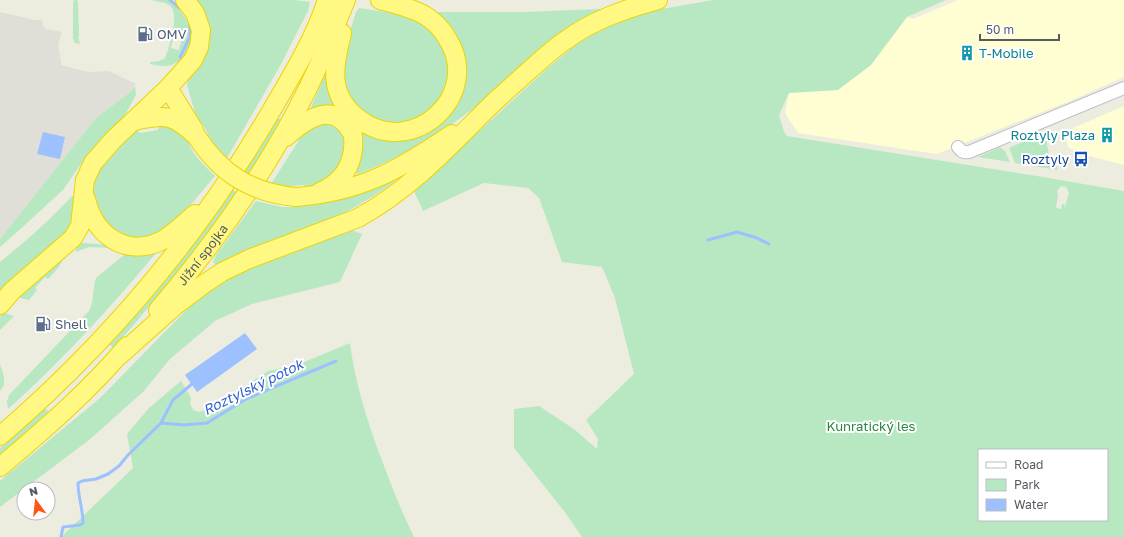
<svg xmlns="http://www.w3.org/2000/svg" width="1124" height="537" font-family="'Golos Text',sans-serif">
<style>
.commercial{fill:#fffed2}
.industrial{fill:#e0dfd7}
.green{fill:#b8e8c2;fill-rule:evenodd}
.water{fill:#9dc0ff}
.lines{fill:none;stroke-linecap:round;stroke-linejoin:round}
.stream{stroke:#9dc0ff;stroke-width:3}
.minor-casing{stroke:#bcbdc5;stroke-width:14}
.highway-casing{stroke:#ecd300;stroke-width:20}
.minor{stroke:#fff;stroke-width:12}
.highway{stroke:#fff984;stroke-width:18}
.highway-bridge-casing{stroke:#ecd300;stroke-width:20;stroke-linecap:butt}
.highway-bridge{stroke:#fff984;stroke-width:18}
.labels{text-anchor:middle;stroke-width:4;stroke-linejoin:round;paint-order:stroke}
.service-label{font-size:13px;fill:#4e5e75;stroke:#fff;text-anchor:start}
.culture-label{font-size:13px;fill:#0d838f;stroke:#fff;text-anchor:start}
.transit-label{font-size:13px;fill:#164399;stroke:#fff;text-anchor:end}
.street-label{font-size:13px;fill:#585a62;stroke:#fff}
.park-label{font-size:13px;fill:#2b8642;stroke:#fff}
.water-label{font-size:14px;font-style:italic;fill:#335fcf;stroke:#fff}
</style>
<rect width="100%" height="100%" fill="#ededdf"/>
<path class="commercial" d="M958 0H1124V77L1072 100 937 154 798 133 785 113 789 93 838 90 890 39 907 17 913 19Z
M1124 106V165L1078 153 1068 147 1066 138 1068 133 1073 128Z"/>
<path class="industrial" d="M0 12 35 20H42L43 26 46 29 62 32 58 45 61 61V65L88 72 109 71 136 84 129 93 96 118 0 239Z"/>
<path class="green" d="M74 0H77L78 2 79 36 78 37 80 44 75 43 73 39V5Z
M152 0H169C190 17 201 40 180 62H177C169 68 159 66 150 64V62L159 61 165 58C169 47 180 14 170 6 166 2 158 2 152 0ZM174 35 182 37 179 50 171 48Z
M195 0H295L310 2 308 11 280 66 227 158 214 145 202 123H198L187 85C188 76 197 69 202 61 215 42 212 16 195 0Z
M713 0H946L907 17 871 65 838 90 789 93 779 115 784 132 787 136 1043 177 1124 191V537H582L564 511 514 448V409L539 406 574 429 597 449 598 439 586 420 634 374 615 298 602 267 562 262 539 198 528 188 484 183 423 211 414 191 550 66 583 39 617 22 650 11ZM1061 186 1066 187 1069 193 1065 207H1064L1065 204H1062L1061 209H1059L1056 207 1058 195 1057 191ZM979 450H1107V520H979Z
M359 8 399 14 421 22 436 33 450 67 445 91 433 109 408 122 391 123 373 119 355 104 347 88 343 73 348 38 356 12Z
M600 9V11C587 18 572 24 560 33 533 52 511 77 486 98 448 130 405 156 358 174L356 172C361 159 364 146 363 132L364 131 423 133 464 61C461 38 452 30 436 14L437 12H525Z
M325 75H328L339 108 312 110 311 107Z
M135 86 136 95 124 117 99 143 81 164 63 190 26 224 0 247V239L96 118 129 93Z
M277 118 280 119V122L249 174 244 171Z
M161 122 166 123 188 139C190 153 205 166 215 176L177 221 166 232 137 240 112 233 94 206 92 192 93 185 95 179 104 162 137 129 140 133 158 130Z
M335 123 345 137 342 163 327 180 308 189 304 185 292 186 271 184 306 129 312 124Z
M1043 133 1046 135C1047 143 1047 150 1051 158 1053 162 1057 165 1058 170L1015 163 1009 148Z
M1000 147 1005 151 1010 162 978 157Z
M406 172C352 218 282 240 217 266L213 262 216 255 256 201 282 207H292L315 205Z
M232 189 236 192C198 247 158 299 113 348L109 344 169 275Z
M72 196H75L77 222 0 296V262C26 241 50 220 72 196Z
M349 229 362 234 340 282 252 304 215 321 170 359 143 392 89 440 0 507V481L100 398 197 299 232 275Z
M84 243 108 245 111 248 89 247 76 252 77 244Z
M156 253C110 308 61 362 8 409L7 401 9 395 89 311C95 300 92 283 97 277L124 255H144Z
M59 258 62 261 59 267 48 279 45 277 35 288 37 290 29 300 17 297 2 312 14 316 0 330C0 324 0 316 1 311 9 296 45 270 59 258Z
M350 343C355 383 367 420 381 458 391 484 401 511 414 537H61L133 468 127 434 149 408 181 381 191 398 190 403 193 410 199 412 212 408 268 371 297 365Z
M0 364C3 373 8 384 0 391Z
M44 409 48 410 47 413 0 455V448Z"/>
<path class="water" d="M43 132 65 137 60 159 37 154Z
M245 333 257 349 197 392 185 375Z"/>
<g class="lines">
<path class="stream" d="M170 0 181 9
M180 57 190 37V24
M708 240 737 232 757 238 769 244
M161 423 184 425 207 423 246 399 336 361
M61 537 63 527 80 525 83 523C83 509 78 497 78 483L82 481 96 479 108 474 119 466 128 455 161 423 173 400 192 384"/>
<g class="minor-casing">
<path id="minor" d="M958 147C961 151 963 153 969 152L1124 88"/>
</g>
<g class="highway-casing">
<g id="highway">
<path d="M342 33C334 67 327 95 359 119 412 160 484 95 447 38 442 29 435 22 426 16 413 8 395 4 380 0"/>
<path d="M168 88 194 130"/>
<path d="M134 121C166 114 173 114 197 137"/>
<path d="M286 137C307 118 334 100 352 133"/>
<path d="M320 192C357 176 359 141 346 108"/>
<path d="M296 197C361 192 399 170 452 134"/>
<path d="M86 199C94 234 125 258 161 241 174 234 184 223 195 214"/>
<path d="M0 305 12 291 73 238 80 226 85 180 93 163 113 140 168 88 193 60 199 47 201 30 195 13 185 0"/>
<path id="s1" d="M158 310C215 243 267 171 306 92 321 62 333 31 346 0"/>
<path d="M120 355 176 305 204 284 222 272 249 259 358 218C409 190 446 150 486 110 498 98 511 87 524 75 538 63 551 50 566 40 593 20 625 9 658 0"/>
<path d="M0 436C107 344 199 235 270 113 291 77 314 40 327 0"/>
<path d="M0 467C45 429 89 391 127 346"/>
</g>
</g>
<use href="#minor" class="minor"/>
<use href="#highway" class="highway"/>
<g class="highway-bridge-casing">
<path id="highway-bridge" d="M197 137C221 174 252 193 296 197"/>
</g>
<use href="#highway-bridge" class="highway-bridge"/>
</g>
<defs>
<g id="fuel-bare" transform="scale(1.2)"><path d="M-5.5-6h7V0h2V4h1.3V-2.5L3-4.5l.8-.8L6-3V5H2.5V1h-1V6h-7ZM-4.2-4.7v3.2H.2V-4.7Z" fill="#5c6f8a" stroke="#fff" stroke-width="2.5" paint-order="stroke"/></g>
<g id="building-bare" transform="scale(1.2)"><path d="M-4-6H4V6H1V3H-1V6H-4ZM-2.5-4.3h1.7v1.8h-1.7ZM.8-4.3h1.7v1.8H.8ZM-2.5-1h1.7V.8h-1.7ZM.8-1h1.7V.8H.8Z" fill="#0f9aa8" stroke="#fff" stroke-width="2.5" paint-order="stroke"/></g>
<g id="bus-bare" transform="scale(1.2)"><path d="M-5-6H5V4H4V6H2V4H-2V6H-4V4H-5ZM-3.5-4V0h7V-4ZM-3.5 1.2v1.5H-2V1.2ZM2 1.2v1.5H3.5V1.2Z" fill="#1a4fb4" stroke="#fff" stroke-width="2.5" paint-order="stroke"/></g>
</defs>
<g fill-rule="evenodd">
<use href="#fuel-bare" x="145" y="34"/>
<use href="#building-bare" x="967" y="53"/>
<use href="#building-bare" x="1107" y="135"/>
<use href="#bus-bare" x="1081" y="159"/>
<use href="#fuel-bare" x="43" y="324"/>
</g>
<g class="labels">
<g class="service-label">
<text x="157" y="39">OMV</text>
<text x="55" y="329">Shell</text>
</g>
<g class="culture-label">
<text x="979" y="58">T-Mobile</text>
<text x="1095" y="140" text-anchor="end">Roztyly Plaza</text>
</g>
<g class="transit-label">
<text x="1069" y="164">Roztyly</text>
</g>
<g class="street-label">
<text dy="5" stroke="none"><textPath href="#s1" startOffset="71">Jižní spojka</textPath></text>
</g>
<g class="park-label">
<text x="871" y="431">Kunratický les</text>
</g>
<g class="water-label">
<text transform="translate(253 387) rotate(-26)" y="5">Roztylský potok</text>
</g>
</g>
<rect x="978" y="449" width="130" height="72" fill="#ffffff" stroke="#bcbdc0"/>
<rect x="986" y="462" width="20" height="6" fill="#ffffff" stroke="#bcbdc0"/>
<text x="1014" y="469" font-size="12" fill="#585a62">Road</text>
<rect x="986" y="479" width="20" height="12" fill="#b8e8c2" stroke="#bcbdc0"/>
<text x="1014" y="489" font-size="12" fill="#585a62">Park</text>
<rect x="986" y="499" width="20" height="12" fill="#9dc0ff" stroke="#bcbdc0"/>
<text x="1014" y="509" font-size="12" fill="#585a62">Water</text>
<g transform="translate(36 501) rotate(345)"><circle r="19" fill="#ffffff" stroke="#bcbdc0"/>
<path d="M0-3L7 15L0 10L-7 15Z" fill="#fc5716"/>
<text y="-6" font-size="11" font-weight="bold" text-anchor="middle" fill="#585a62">N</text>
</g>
<path d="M980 34v6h79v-6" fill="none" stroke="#585a62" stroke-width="2"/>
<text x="986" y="34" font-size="12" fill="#585a62" stroke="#ffffff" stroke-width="3" paint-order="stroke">50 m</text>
</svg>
